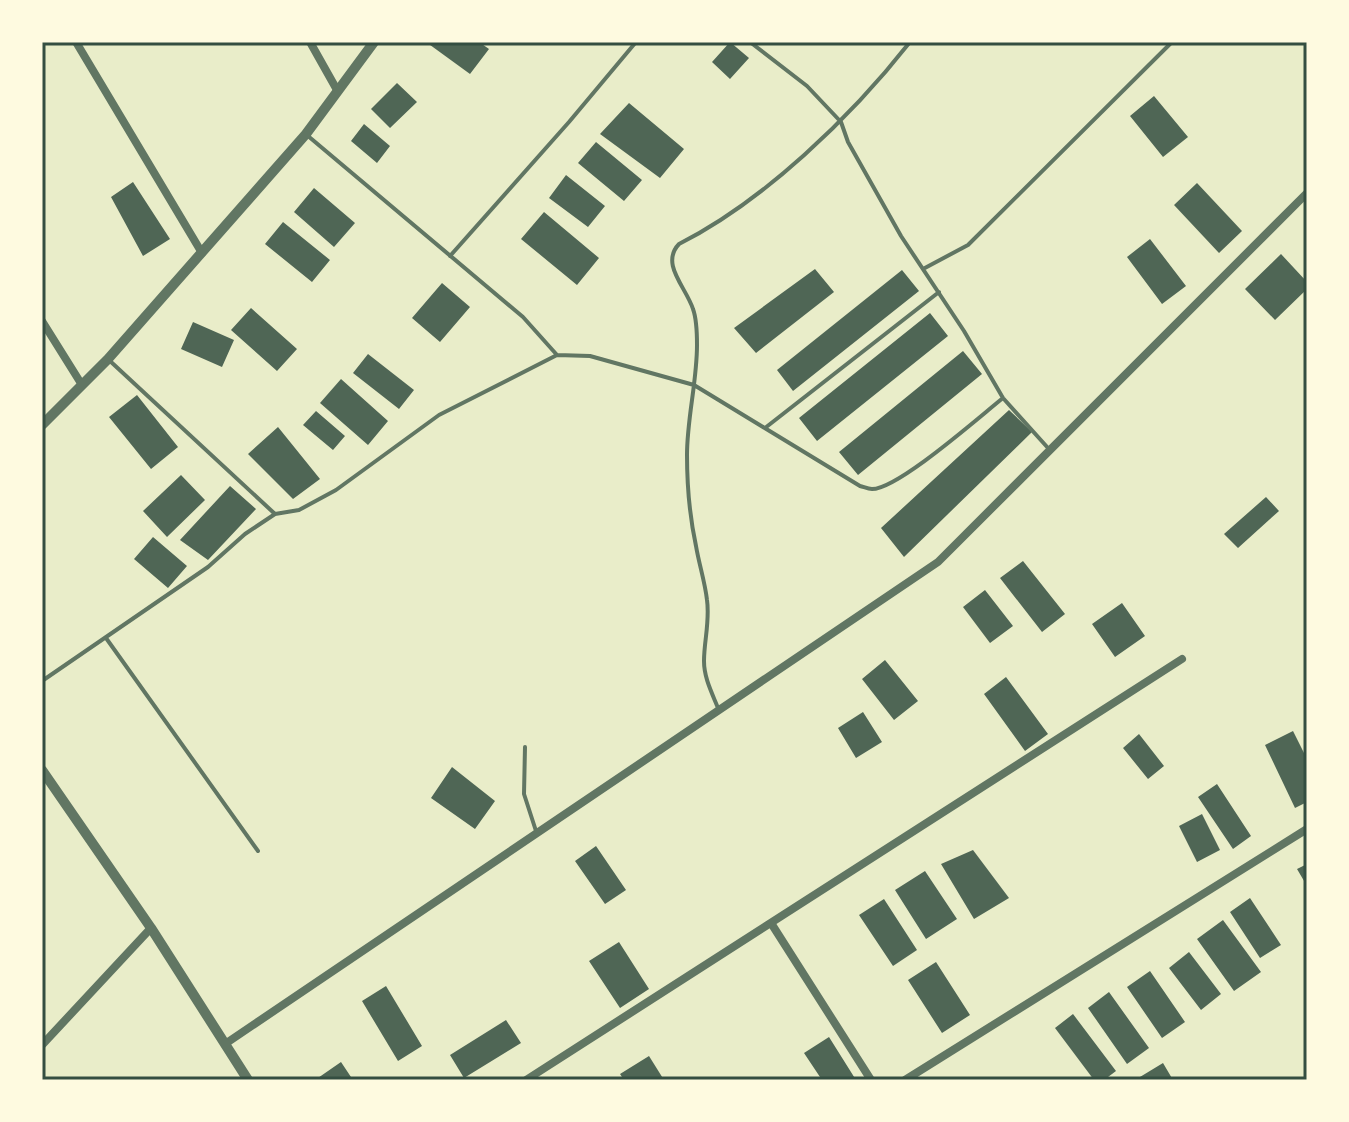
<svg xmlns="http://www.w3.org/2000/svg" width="1349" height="1122" font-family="Merriweather,serif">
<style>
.building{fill:#4f6655}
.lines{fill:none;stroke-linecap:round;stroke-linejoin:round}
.service{stroke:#617663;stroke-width:4}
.minor{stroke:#617663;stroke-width:8}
.tertiary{stroke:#617663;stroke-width:10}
.neatline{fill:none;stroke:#344e41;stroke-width:3}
</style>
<rect width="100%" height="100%" fill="#e9edc9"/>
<path class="building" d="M426 42H479L489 49 470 74Z
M730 42 749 58 730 79 712 62Z
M397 83 417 102 390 128 371 109Z
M1154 96 1188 137 1163 157 1130 116Z
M629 103 684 149 660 178 600 134Z
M364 124 390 146 377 163 351 141Z
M596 142 642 180 624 201 578 163Z
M566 175 605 206 588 227 549 198Z
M133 182 170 239 143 256 111 197Z
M1197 183 1242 231 1219 253 1174 205Z
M314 188 355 223 334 247 294 212Z
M544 212 599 258 577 285 521 239Z
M283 222 330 260 312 282 265 244Z
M1150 239 1186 286 1162 304 1127 257Z
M1281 254 1307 282V289L1275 320 1245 289Z
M815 269 834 292 756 353 734 328Z
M902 270 919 291 793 391 777 370Z
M442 283 470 307 440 342 412 318Z
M251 308 297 349 277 371 231 330Z
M930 313 948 336 817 441 799 418Z
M193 322 234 340 222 367 181 349Z
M963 351 982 374 858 475 839 452Z
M368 354 414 390 399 409 353 373Z
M341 379 388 421 368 445 320 403Z
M137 395 178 447 151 469 109 417Z
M1009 410 1032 432 904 557 881 528Z
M316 411 345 436 333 450 303 425Z
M278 427 320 479 293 499 248 454Z
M181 475 205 500 167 537 143 511Z
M230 486 256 509 208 560 180 540Z
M1266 497 1279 511 1238 548 1224 534Z
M153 537 187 566 168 588 134 559Z
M1023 561 1065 614 1042 632 1000 578Z
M985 590 1013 626 990 643 963 607Z
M1122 603 1145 636 1115 657 1092 624Z
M885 660 918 701 894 720 862 679Z
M1006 677 1048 734 1025 751 984 694Z
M863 712 882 742 856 758 838 728Z
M1293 731 1307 759V802L1295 808 1265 745Z
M1139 734 1164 766 1148 779 1123 748Z
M452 767 495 801 475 829 431 798Z
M1217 784 1251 836 1233 849 1198 797Z
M1202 814 1220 850 1197 862 1179 826Z
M596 846 626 890 605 904 575 861Z
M973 850 1009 898 974 919 941 864Z
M1307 864V886L1297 869Z
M925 871 957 919 926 939 895 890Z
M1250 898 1281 945 1260 958 1230 912Z
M884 899 917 950 893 966 859 915Z
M1223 920 1261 972 1234 991 1197 939Z
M619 942 649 989 620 1008 589 961Z
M1189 952 1221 994 1201 1010 1169 968Z
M936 962 970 1015 942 1033 908 980Z
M1150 971 1185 1022 1162 1038 1127 987Z
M386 986 422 1046 398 1061 362 1001Z
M1109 992 1149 1048 1127 1064 1088 1008Z
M1073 1014 1116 1071 1104 1080H1094L1055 1028Z
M506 1020 521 1043 464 1078 450 1055Z
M829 1037 856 1080H822L804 1053Z
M649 1056 664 1080H624L620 1074Z
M341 1062 353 1080H315Z
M1163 1063 1173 1080H1135Z"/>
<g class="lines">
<path class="service" d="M750 42 807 86 841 122 848 142 901 236 964 331 1003 398 1048 448
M308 136 523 317 557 355
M450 256 569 122 636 42
M923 269 968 245 1172 42
M110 361 275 514
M765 428 939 292
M106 638 258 851
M42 681 208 567 245 534 275 514 299 510 336 490 439 415 557 355 590 356 694 385 860 486C864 487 868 489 872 489 898 489 979 417 1003 398
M718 708C712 693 704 678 704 661 704 641 710 621 707 600 705 582 699 564 696 546 690 518 687 484 687 455 687 418 697 382 697 345 697 334 697 320 693 309 686 287 660 264 679 244 764 201 851 117 910 42
M525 747 524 794 536 831"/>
<path class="minor" d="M76 42 202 253
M310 42 337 90
M42 321 82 385
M771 923 871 1080
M225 1044 938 562 1307 193
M42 1045 151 928
M526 1080 1182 659
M905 1080 1307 829"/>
<path class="tertiary" d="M42 425 108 359 306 134 374 42
M42 770 151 928 248 1080"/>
</g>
<rect width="1349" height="1122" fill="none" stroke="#fefae0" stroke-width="88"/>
<rect x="44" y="44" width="1261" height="1034" class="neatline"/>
</svg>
